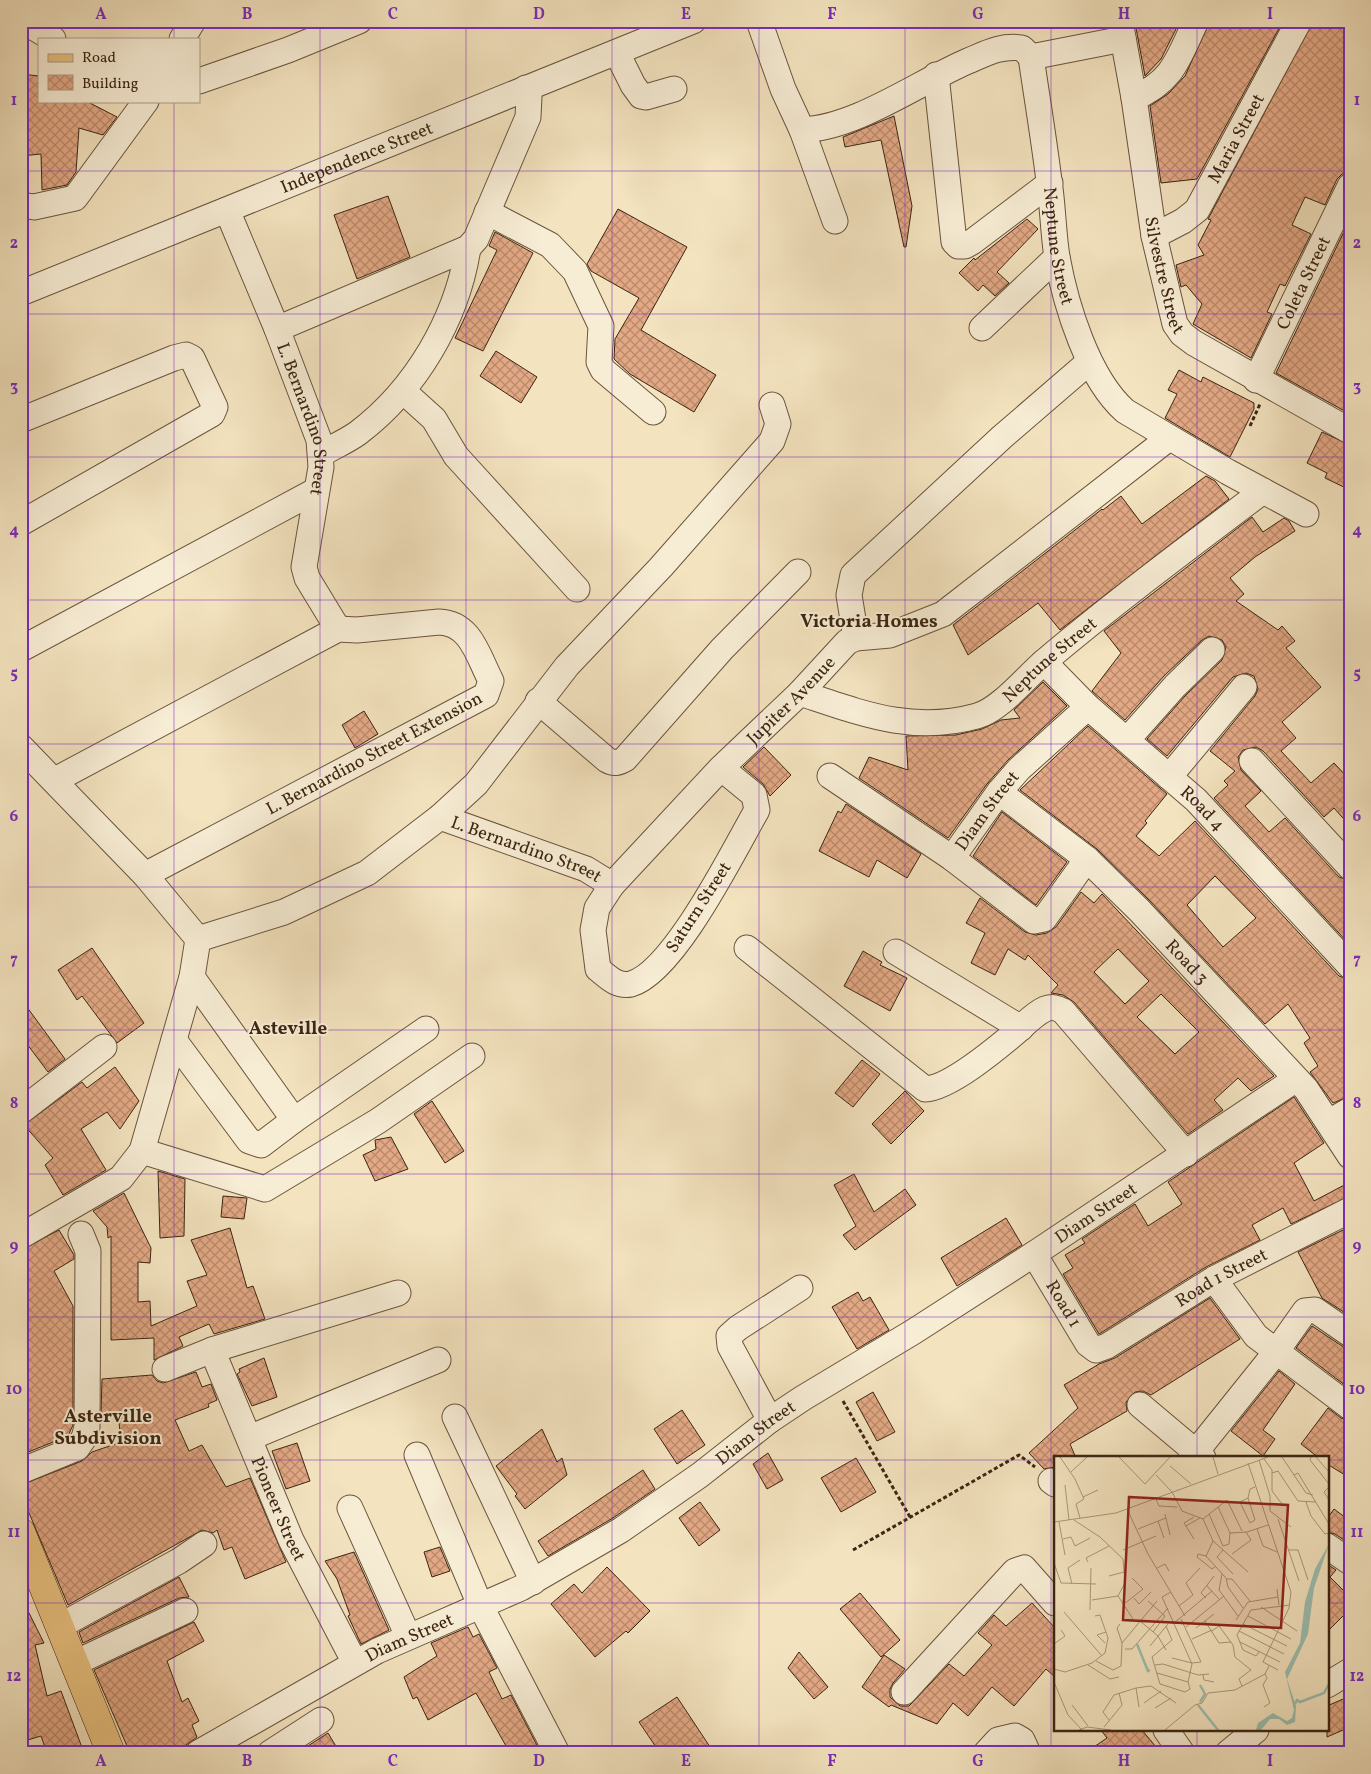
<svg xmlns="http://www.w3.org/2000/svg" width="1371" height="1774" font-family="Vollkorn,serif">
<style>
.building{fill:url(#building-cross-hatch);stroke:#3c2511;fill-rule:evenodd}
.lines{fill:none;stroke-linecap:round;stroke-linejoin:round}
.minor-casing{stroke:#6a543c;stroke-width:27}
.major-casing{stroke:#3c2511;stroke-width:29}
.path{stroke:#3c2511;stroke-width:3;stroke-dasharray:4 2.5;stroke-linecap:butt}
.minor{stroke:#f7edd5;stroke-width:25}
.major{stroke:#eac280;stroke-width:28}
.grid{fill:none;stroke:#7b2cbf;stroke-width:1;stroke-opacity:0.55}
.labels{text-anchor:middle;stroke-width:4;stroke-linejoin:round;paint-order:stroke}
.street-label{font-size:18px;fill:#3c2511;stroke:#f7edd5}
.neighbourhood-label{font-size:19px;font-weight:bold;fill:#3c2511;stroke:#f7edd5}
.inset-river{fill:none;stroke:#9bbeaf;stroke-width:2.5}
.inset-road{fill:none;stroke:#aa9779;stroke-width:1}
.view{fill:#8f2418;fill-opacity:0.15;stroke:#8f2418;stroke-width:2.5}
.inset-edge{fill:none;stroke:#3c2511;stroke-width:2.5}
.neatline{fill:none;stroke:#7b2cbf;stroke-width:2}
.grid-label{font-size:16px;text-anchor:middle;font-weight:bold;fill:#7b2cbf}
</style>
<defs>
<pattern id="building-cross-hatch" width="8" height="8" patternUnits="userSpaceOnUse" patternTransform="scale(1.25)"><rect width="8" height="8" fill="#e3a885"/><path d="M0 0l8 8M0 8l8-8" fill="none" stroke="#b9896b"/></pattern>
</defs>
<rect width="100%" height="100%" fill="#f3e3bf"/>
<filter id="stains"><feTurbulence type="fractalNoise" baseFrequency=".004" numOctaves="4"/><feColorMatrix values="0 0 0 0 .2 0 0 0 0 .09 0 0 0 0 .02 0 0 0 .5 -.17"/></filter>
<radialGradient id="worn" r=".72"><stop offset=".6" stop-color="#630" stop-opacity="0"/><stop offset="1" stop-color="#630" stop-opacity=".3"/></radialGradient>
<path class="building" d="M1158 21H1180L1161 59 1145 76 1136 28 1157 26Z
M1210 21H1283L1197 179 1161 183 1150 106 1168 94 1185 76Z
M1313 21H1350V172L1342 174 1337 179 1325 205 1305 197 1292 225 1311 234 1285 286 1280 284 1267 312 1272 314 1251 358 1193 324 1202 304 1186 285 1181 287 1176 265 1204 255 1198 245 1211 220 1208 219Z
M21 74 39 76V101H86L117 117 103 135 79 128 76 172 67 185 42 190 41 154 21 156Z
M894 116 912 206 906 247H904L881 140 845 147 843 137Z
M388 196 410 257 357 279 334 215Z
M618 209 687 247 641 330 716 375 694 412 630 374 614 359 615 339 639 298 591 271 587 264Z
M1027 219 1038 229 997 272 1009 283 995 296 983 285 978 291 959 273 974 258 975 260Z
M1350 219V414L1276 373Z
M495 232 533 253 483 351 455 338 497 250 489 246Z
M496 351 537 377 521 403 480 376Z
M1179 370 1201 382 1203 377 1254 403V409L1230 457 1165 418 1177 394 1168 390Z
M1322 432 1350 445V490L1325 478 1327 473 1307 463Z
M1206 476 1215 481 1229 499 1060 630 1038 603 968 655 953 625 1102 509 1103 510 1121 496 1142 524Z
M1252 517 1263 532 1284 518 1289 521 1295 531 1255 557 1230 578 1244 594 1236 601 1278 630 1282 626 1295 641 1286 648 1321 687 1282 722 1296 738 1281 751 1311 783 1334 763 1350 780V826L1334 808 1324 817 1263 751 1256 747 1243 750 1238 757 1241 770 1261 791 1245 806 1269 832 1285 818 1339 877 1350 881V945L1214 798 1228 785 1224 781 1235 771 1210 751 1255 696 1258 689 1254 676 1246 673 1233 677 1167 756 1147 739 1185 696 1222 660 1226 647 1222 640 1209 636 1202 640 1164 676 1125 720 1092 691 1121 653 1104 631Z
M1043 682 1067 706 1008 760 987 784 948 838 859 778 869 757 908 770 906 736 956 735 982 729 1001 720 1020 718 1014 710Z
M364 711 378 734 355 748 342 725Z
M1088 726 1167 794 1145 821 1147 823 1136 836 1159 856 1195 821 1339 976 1350 980V1096L1333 1103 1310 1072 1318 1066 1304 1043 1310 1038 1288 1004 1265 1024 1149 900 1097 849 1020 790ZM1215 876 1256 918 1223 947 1187 905Z
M764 747 791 775 770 796 763 784 743 767Z
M846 804 921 854 907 878 877 860 869 877 819 851 838 811 841 813Z
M1002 812 1067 862 1036 905 973 856Z
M1081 892 1094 903 1102 894 1274 1076 1251 1091 1238 1078 1214 1100 1223 1110 1188 1134 1074 1002 1063 995 1051 993 1058 985 1028 955 1025 960 1008 949 995 975 971 963 985 933 966 923 980 898 1025 932 1036 935 1047 933 1056 927ZM1118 949 1149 981 1125 1004 1094 972ZM1161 994 1199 1032 1175 1054 1137 1017Z
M92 948 144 1023 117 1043 82 996 77 1000 58 970Z
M863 951 882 962 880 965 907 978 890 1011 844 986Z
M21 999 65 1059 48 1072 21 1036Z
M862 1060 880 1074 853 1107 835 1093Z
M115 1067 139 1101 120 1129 107 1112 81 1129 106 1170 63 1195 45 1165 53 1158 24 1125 82 1082 87 1088Z
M905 1091 924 1111 891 1144 872 1124Z
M1294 1097 1324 1143 1294 1163 1314 1201 1350 1182V1196L1291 1224 1283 1208 1252 1225 1260 1240 1206 1267 1099 1334 1063 1274 1073 1268 1065 1255 1085 1243 1082 1239 1135 1204 1148 1226 1182 1204 1168 1182Z
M432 1101 464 1151 445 1163 414 1114Z
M391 1137 408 1169 375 1181 363 1155 376 1149 375 1140Z
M158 1171 185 1179 184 1236 160 1238Z
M854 1174 874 1212 905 1189 916 1205 855 1250 843 1235 856 1226 834 1185Z
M124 1193 151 1248 150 1263 138 1262V1302L150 1301 151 1326 197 1306 187 1281 207 1275 191 1240 230 1228 247 1288 253 1286 265 1319 214 1334 209 1324 179 1337 183 1346 154 1360V1338L111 1340V1236L108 1238 107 1227 93 1211Z
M223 1196 247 1198 244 1219 221 1217Z
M1006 1218 1022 1245 957 1286 941 1258Z
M59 1230 74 1255V1259L54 1271 73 1306V1425L68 1436 21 1455V1250Z
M1343 1230 1350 1243V1316L1322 1298 1298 1252Z
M858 1292 863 1301 870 1297 889 1330 857 1349 832 1307Z
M1210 1298 1240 1339 1151 1395 1143 1391 1135 1392 1126 1402 1127 1411 1070 1444 1076 1458H1055V1467L1044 1469 1029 1453 1078 1408 1064 1385 1099 1364 1115 1358Z
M1312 1326 1342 1346 1350 1348V1389L1296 1348Z
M264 1358 277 1397 252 1406 237 1374 240 1372 239 1369Z
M1279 1371 1295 1384 1263 1430 1275 1439 1263 1456 1231 1431Z
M196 1372 202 1387 211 1384 217 1400 208 1404 209 1407 175 1420 189 1451 202 1445 226 1487 250 1478 286 1562 245 1579 232 1547 224 1550 217 1530 213 1533 202 1530 68 1605 21 1494V1485L82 1461 92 1452 121 1442 118 1412 101 1413 102 1379 152 1375 157 1381 163 1383Z
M873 1392 895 1432 877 1441 856 1402Z
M1328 1408 1341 1418 1350 1421V1478L1327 1464V1458H1319L1301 1444Z
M682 1410 705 1445 677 1464 654 1429Z
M542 1429 557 1462 562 1458 567 1475 525 1509 515 1496 517 1494 496 1466Z
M297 1443 310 1481 286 1489 272 1451Z
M768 1453 783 1480 767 1489 753 1464Z
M856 1458 876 1492 841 1512 821 1478Z
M643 1470 655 1489 613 1518 548 1556 538 1541Z
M700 1502 720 1530 699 1546 679 1518Z
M1334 1509 1350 1521V1544L1335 1534 1327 1532V1519Z
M440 1547 450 1571 432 1577 424 1552Z
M354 1552 389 1630 361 1644 348 1616 350 1615 337 1579 325 1561Z
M1327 1564 1336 1570 1330 1577 1350 1597V1609L1327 1632Z
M607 1567 650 1611 628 1633 626 1631 595 1657 551 1604 574 1584 582 1593Z
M179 1577 189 1597 179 1598 83 1643 79 1632Z
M860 1593 900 1640 881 1657 840 1609Z
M21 1597 44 1643 35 1645 47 1696 61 1691 84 1753H47L41 1736 21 1742Z
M1032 1603 1055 1628V1677L1046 1669 1014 1706 992 1687 968 1716 953 1703 937 1724 891 1705 889 1707 862 1687 884 1655 905 1669 893 1683 890 1689V1697L900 1706H909L949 1664 964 1676 992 1645 978 1633 994 1615 1006 1626Z
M194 1622 204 1641 167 1661 182 1702 188 1698 199 1721 192 1725 197 1737 186 1745 182 1753H130L94 1670Z
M468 1627 473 1637 479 1634 497 1668 489 1672 502 1699 511 1695 541 1753H510L476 1693 428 1720 417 1697 413 1699 404 1677 437 1656 431 1643Z
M799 1652 828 1687 814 1699 788 1668Z
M1350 1696V1727L1327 1737V1706Z
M677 1697 714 1753H660L639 1722Z
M1101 1730H1142L1161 1753H1085L1107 1738Z
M328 1733 340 1753H297Z"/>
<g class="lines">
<g class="minor-casing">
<g id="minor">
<path d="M23 21 53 39"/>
<path d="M759 21 783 89 802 130C856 128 917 83 968 61 987 53 1001 45 1022 48L1031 57"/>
<path id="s1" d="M1120 21 1134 98 1154 236 1175 324 1182 334 1194 343 1350 431"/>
<path d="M182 39 193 21"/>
<path d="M617 53 633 85 641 96 646 97 674 89"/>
<path id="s2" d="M1031 57C1037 98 1044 140 1049 181 1053 206 1053 232 1057 257 1066 306 1088 378 1125 411L1228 472 1306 514"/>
<path d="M1031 57 1123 39"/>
<path d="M936 75 954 242 958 246H965L972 242 1050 183"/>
<path d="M199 81 288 50 359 21"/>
<path d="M1134 98C1174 81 1178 58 1196 21"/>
<path d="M802 130 835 221"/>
<path d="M21 205 34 207 75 198 146 101"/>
<path id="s3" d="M227 210 277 329 319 440 321 467 304 567 307 578 338 629"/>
<path d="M487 212 550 245 575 271 601 326 599 362 603 370 653 412"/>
<path id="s4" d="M1154 236 1183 221 1197 210 1299 21"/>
<path id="s5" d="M21 293 693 21"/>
<path d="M982 328 1057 257"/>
<path d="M277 329 468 248 476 239 528 117 529 96 526 88"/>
<path id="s6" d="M1256 380 1350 186"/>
<path d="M403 391 434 419 456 456 577 589"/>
<path d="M21 420 174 358 186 355 192 358 215 407 212 414 21 523"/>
<path d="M321 454C333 447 347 441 358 433 416 389 457 319 468 248"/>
<path d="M856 638 849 595 853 575 1002 437 1089 362"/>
<path d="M21 649 315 491"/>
<path id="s7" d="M1044 662 1088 707 1196 800 1350 966"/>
<path id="s8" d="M800 693C861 713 912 734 977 716 1001 709 1026 677 1045 661 1115 602 1190 546 1263 491"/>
<path d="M538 701 607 760C614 764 618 763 625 759L722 649 798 572"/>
<path d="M1127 740 1175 686 1212 650"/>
<path d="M21 747 145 875 198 939 192 977 142 1151 121 1178 21 1236"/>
<path d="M1252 761 1350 867"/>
<path id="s9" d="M721 768 754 795 757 810C734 850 674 972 631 984 617 987 608 977 598 969L593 930 597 908 612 885 721 768 800 693 847 642 856 638 890 635 943 614 1169 438"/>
<path d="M830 776 952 858 1034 921 1044 919 1087 859"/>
<path d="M1169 777 1244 687"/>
<path d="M55 780 338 629 357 630 439 622C471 623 478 656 491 681L486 695 145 875"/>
<path id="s10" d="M999 792 1087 859 1139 910 1306 1089 1350 1156"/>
<path id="s11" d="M440 817 586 869 612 885"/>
<path id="s12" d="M952 858 999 792 1019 769 1088 707"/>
<path d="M198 939 284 912 367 873 440 817 476 784 567 666 661 567 772 441 778 424 772 405"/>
<path d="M747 948 925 1089C949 1088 996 1049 1015 1033 1024 1025 1034 1014 1045 1009 1052 1006 1057 1008 1063 1011L1186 1154"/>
<path d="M896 952 1021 1028"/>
<path d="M192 977 294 1120"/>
<path d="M174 1040 249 1141 261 1145 294 1120 426 1029"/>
<path d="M21 1111 104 1047"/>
<path d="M1329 1122 1350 1110"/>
<path d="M142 1151 265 1189 378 1121 472 1056"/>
<path id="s13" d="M1034 1254 1088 1344 1096 1350 1107 1346 1214 1279 1350 1210"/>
<path d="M1214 1279 1256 1336 1350 1407"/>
<path id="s14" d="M212 1350 291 1540 355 1663"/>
<path d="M165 1369 212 1350 398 1293"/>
<path d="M1140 1405 1203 1458"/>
<path d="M455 1417 533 1582"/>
<path d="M770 1420 730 1346 729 1336 738 1328 800 1288"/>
<path d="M249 1438 438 1360"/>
<path d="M417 1455 480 1605 557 1753"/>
<path d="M1191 1458 1276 1352 1305 1311 1315 1310 1350 1334"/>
<path d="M21 1471 77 1448 84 1438 87 1427 88 1251 81 1234"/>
<path d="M1051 1481 1055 1484"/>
<path d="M350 1508 408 1636"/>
<path d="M1327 1546 1350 1562"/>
<path d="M60 1626 179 1561 204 1544"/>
<path d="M75 1663 185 1611"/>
<path d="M1327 1685 1350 1671"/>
<path d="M904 1692 1015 1571 1024 1568 1055 1603"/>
<path d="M1166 1730 1182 1753"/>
<path id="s15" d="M198 1753 377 1651 521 1588 621 1530 700 1475 770 1420 803 1398 913 1332 1034 1254 1296 1079"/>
<path d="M270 1753 321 1720"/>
<path d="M986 1753 998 1740 1015 1736 1022 1740 1028 1753"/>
<path d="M1228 1753 1256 1730"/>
</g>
</g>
<g class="major-casing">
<path id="major" d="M21 1532 111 1753"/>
</g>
<path class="path" d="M1250 426 1260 404
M843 1401 910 1517
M853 1550 1019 1455 1035 1467"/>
<use href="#minor" class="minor"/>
<use href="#major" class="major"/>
</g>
<path class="grid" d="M174 21V39M320 21V1753M466 21V1753M612 21V1753M759 21V1753M905 21V1753M1051 21V1753M1197 21V1458M174 101V1753M21 171H1350M21 314H1350M21 457H1350M21 600H1350M21 744H1350M21 887H1350M21 1030H1350M21 1174H1350M21 1317H1350M21 1460H1055M1327 1460H1350M21 1603H1055M1327 1603H1350M1197 1730V1753"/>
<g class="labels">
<g class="street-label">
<text dy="6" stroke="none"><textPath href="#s4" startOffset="132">Maria Street</textPath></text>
<text dy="6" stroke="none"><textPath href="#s5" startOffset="362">Independence Street</textPath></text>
<text dy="6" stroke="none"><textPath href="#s2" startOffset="191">Neptune Street</textPath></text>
<text dy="6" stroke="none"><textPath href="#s1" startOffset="258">Silvestre Street</textPath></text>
<text dy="6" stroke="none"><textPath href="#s6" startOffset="108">Coleta Street</textPath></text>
<text dy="6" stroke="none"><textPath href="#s3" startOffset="224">L. Bernardino Street</textPath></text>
<text dy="6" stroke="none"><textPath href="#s8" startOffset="274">Neptune Street</textPath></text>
<text dy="6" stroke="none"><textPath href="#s9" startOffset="660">Jupiter Avenue</textPath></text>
<text transform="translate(374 753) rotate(-28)" y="6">L. Bernardino Street Extension</text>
<text dy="6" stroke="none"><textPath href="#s7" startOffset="216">Road 4</textPath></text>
<text dy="6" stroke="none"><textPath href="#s12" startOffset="59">Diam Street</textPath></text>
<text dy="6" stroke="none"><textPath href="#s11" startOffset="92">L. Bernardino Street</textPath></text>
<text transform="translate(698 907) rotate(-57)" y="6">Saturn Street</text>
<text dy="6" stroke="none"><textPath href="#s10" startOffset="254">Road 3</textPath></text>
<text dy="6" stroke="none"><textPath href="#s15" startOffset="1050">Diam Street</textPath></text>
<text dy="6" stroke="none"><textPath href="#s13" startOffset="260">Road 1 Street</textPath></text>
<text dy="6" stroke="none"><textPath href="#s13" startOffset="58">Road 1</textPath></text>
<text dy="6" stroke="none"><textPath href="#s15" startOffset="645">Diam Street</textPath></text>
<text dy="6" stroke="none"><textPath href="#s14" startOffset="172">Pioneer Street</textPath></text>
<text dy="6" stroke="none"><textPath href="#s15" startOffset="241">Diam Street</textPath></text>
</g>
<g class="neighbourhood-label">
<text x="869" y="627">Victoria Homes</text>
<text x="288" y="1034">Asteville</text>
<text x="108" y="1422">Asterville<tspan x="108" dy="22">Subdivision</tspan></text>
</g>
</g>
<g transform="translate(1054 1456)">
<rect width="275" height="275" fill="#f3e3bf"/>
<path d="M275 88 260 132 254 178 233 223 242 250 241 266 233 269 225 263H216L207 274H202L204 267 219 257 233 265 238 262 240 254 231 216 246 187 251 146 261 113Z" fill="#9bbeaf"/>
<path class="inset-river" d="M83 188 94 215 96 214M146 246 151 238 146 229M241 248 243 244 246 246 270 237 275 228M144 249 164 274"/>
<path class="inset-road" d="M6 1 21 23 30 43 22 48 26 62M65 1 91 28 116 1M159 1 164 18M228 1 252 37 259 39M257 1 256 4 275 28M262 1 275 16M210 3 218 14V35L228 48M205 4 216 40V55L237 71M194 7 237 136 235 152 209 206 224 214M116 10 137 28M17 16 33 1M218 17 224 15 244 45 262 46M102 19 118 36 128 55 149 63M240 19 244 17 275 68M11 29 15 64M275 31 270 36 275 44M29 41 44 34M194 42 201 64 196 67 186 46 194 42 196 33 201 31M102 43 105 50 123 51M252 46 257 60 271 78 275 77M73 53 94 98 131 160M111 58 116 79M155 58 169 90 175 88 176 77 164 51M140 61 130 67 140 83M149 63 159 85 194 116M149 63 173 44 188 75M224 63 245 125M20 64 46 81 69 103 71 127 64 140M104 65 110 82M0 66 62 57 214 1M5 66 11 99M132 70 146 62M84 73 112 62M203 73 209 90 223 96M176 77 193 76 214 69M9 83 17 81 21 90 36 82M69 94 102 80M169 94 163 101 179 118M234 94H244L254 124M178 98 197 84 192 76M152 100 172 122 174 131 189 152M152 100 144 98 143 101 158 113 162 110M152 100 159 85M34 106 32 102 55 90M0 107 7 127 42 128M103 112 111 108 115 115M168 118 165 134 184 160M55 120 70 116M173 123H178L196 145M18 128 14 112 26 104M153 130 165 143M223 133 225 149M64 140 79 163M80 142 85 148 97 136M152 142 147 137 160 120M38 144 64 140M94 145 111 160 99 176M70 148 89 133 78 122M125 150 139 139 132 127 146 112M207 151 243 175M36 154 37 112M10 156 48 200M194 160 237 183M182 164 194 146 224 141M86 165 104 180 112 194M151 165 165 187 177 186M120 167 158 135M66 168 63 172 68 187M189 168 233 190M112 170 118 184 98 201 106 228 131 236 136 233 134 226 138 208 108 141 117 136M132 171 170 140M142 172 160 158M158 175 165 170 179 189 181 201 197 214 185 223 188 230M185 175 230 198M138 183 158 174M186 186 226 206M51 187 43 179 52 176M0 188 11 180 7 174M96 190 114 168M71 193H78L114 152M205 196 202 200 189 194 183 179 197 154 236 149M118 202 138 207 147 206 127 163M42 205 59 214 67 210 68 187 103 145M34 209 56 223 65 221M101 209 109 208 144 219 155 218M0 213 11 216 38 207 51 197 54 182 46 159 41 160M103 217 134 226M149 219 150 224 160 226M0 226 14 259 28 274M82 232 85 251M90 247 107 235M18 249 34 270M210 251 216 247 209 229 213 222 211 218M101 252 117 242M55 264 49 256 60 239 82 232 97 230 122 247M50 271 68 249 65 237M25 274 33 271 57 274M111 274 141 249 148 247 154 237 181 234 211 218 215 210"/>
<path class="view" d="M75 41 234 49 227 172 69 164Z"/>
<rect width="275" height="275" class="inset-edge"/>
</g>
<rect width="1371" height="1774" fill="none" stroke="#f3e3bf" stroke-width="55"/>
<rect x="38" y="38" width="162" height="65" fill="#f7edd5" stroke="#ac9d87"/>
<rect x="48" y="54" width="25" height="8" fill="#eac280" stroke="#ac9d87"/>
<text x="82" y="62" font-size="15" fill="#3c2511">Road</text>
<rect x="48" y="75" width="25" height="15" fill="url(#building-cross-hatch)" stroke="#ac9d87"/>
<text x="82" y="88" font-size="15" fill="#3c2511">Building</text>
<rect x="28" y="28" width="1316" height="1718" class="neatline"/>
<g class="grid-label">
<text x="101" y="19">A</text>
<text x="247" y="19">B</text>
<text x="393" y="19">C</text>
<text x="539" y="19">D</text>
<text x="686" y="19">E</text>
<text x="832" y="19">F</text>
<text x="978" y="19">G</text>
<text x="1124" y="19">H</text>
<text x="1270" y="19">I</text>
<text x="14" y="105">1</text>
<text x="1357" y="105">1</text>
<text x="14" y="248">2</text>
<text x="1357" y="248">2</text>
<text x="14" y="391">3</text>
<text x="1357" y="391">3</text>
<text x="14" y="535">4</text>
<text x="1357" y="535">4</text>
<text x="14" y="678">5</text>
<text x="1357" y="678">5</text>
<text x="14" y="821">6</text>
<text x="1357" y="821">6</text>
<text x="14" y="964">7</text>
<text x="1357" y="964">7</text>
<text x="14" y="1108">8</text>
<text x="1357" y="1108">8</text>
<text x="14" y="1251">9</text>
<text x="1357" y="1251">9</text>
<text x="14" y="1394">10</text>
<text x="1357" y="1394">10</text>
<text x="14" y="1537">11</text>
<text x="1357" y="1537">11</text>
<text x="14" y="1681">12</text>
<text x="1357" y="1681">12</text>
<text x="101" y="1766">A</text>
<text x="247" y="1766">B</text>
<text x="393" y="1766">C</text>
<text x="539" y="1766">D</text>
<text x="686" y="1766">E</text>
<text x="832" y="1766">F</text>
<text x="978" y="1766">G</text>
<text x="1124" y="1766">H</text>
<text x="1270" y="1766">I</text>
</g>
<rect width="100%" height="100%" filter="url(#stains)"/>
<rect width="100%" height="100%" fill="url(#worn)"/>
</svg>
